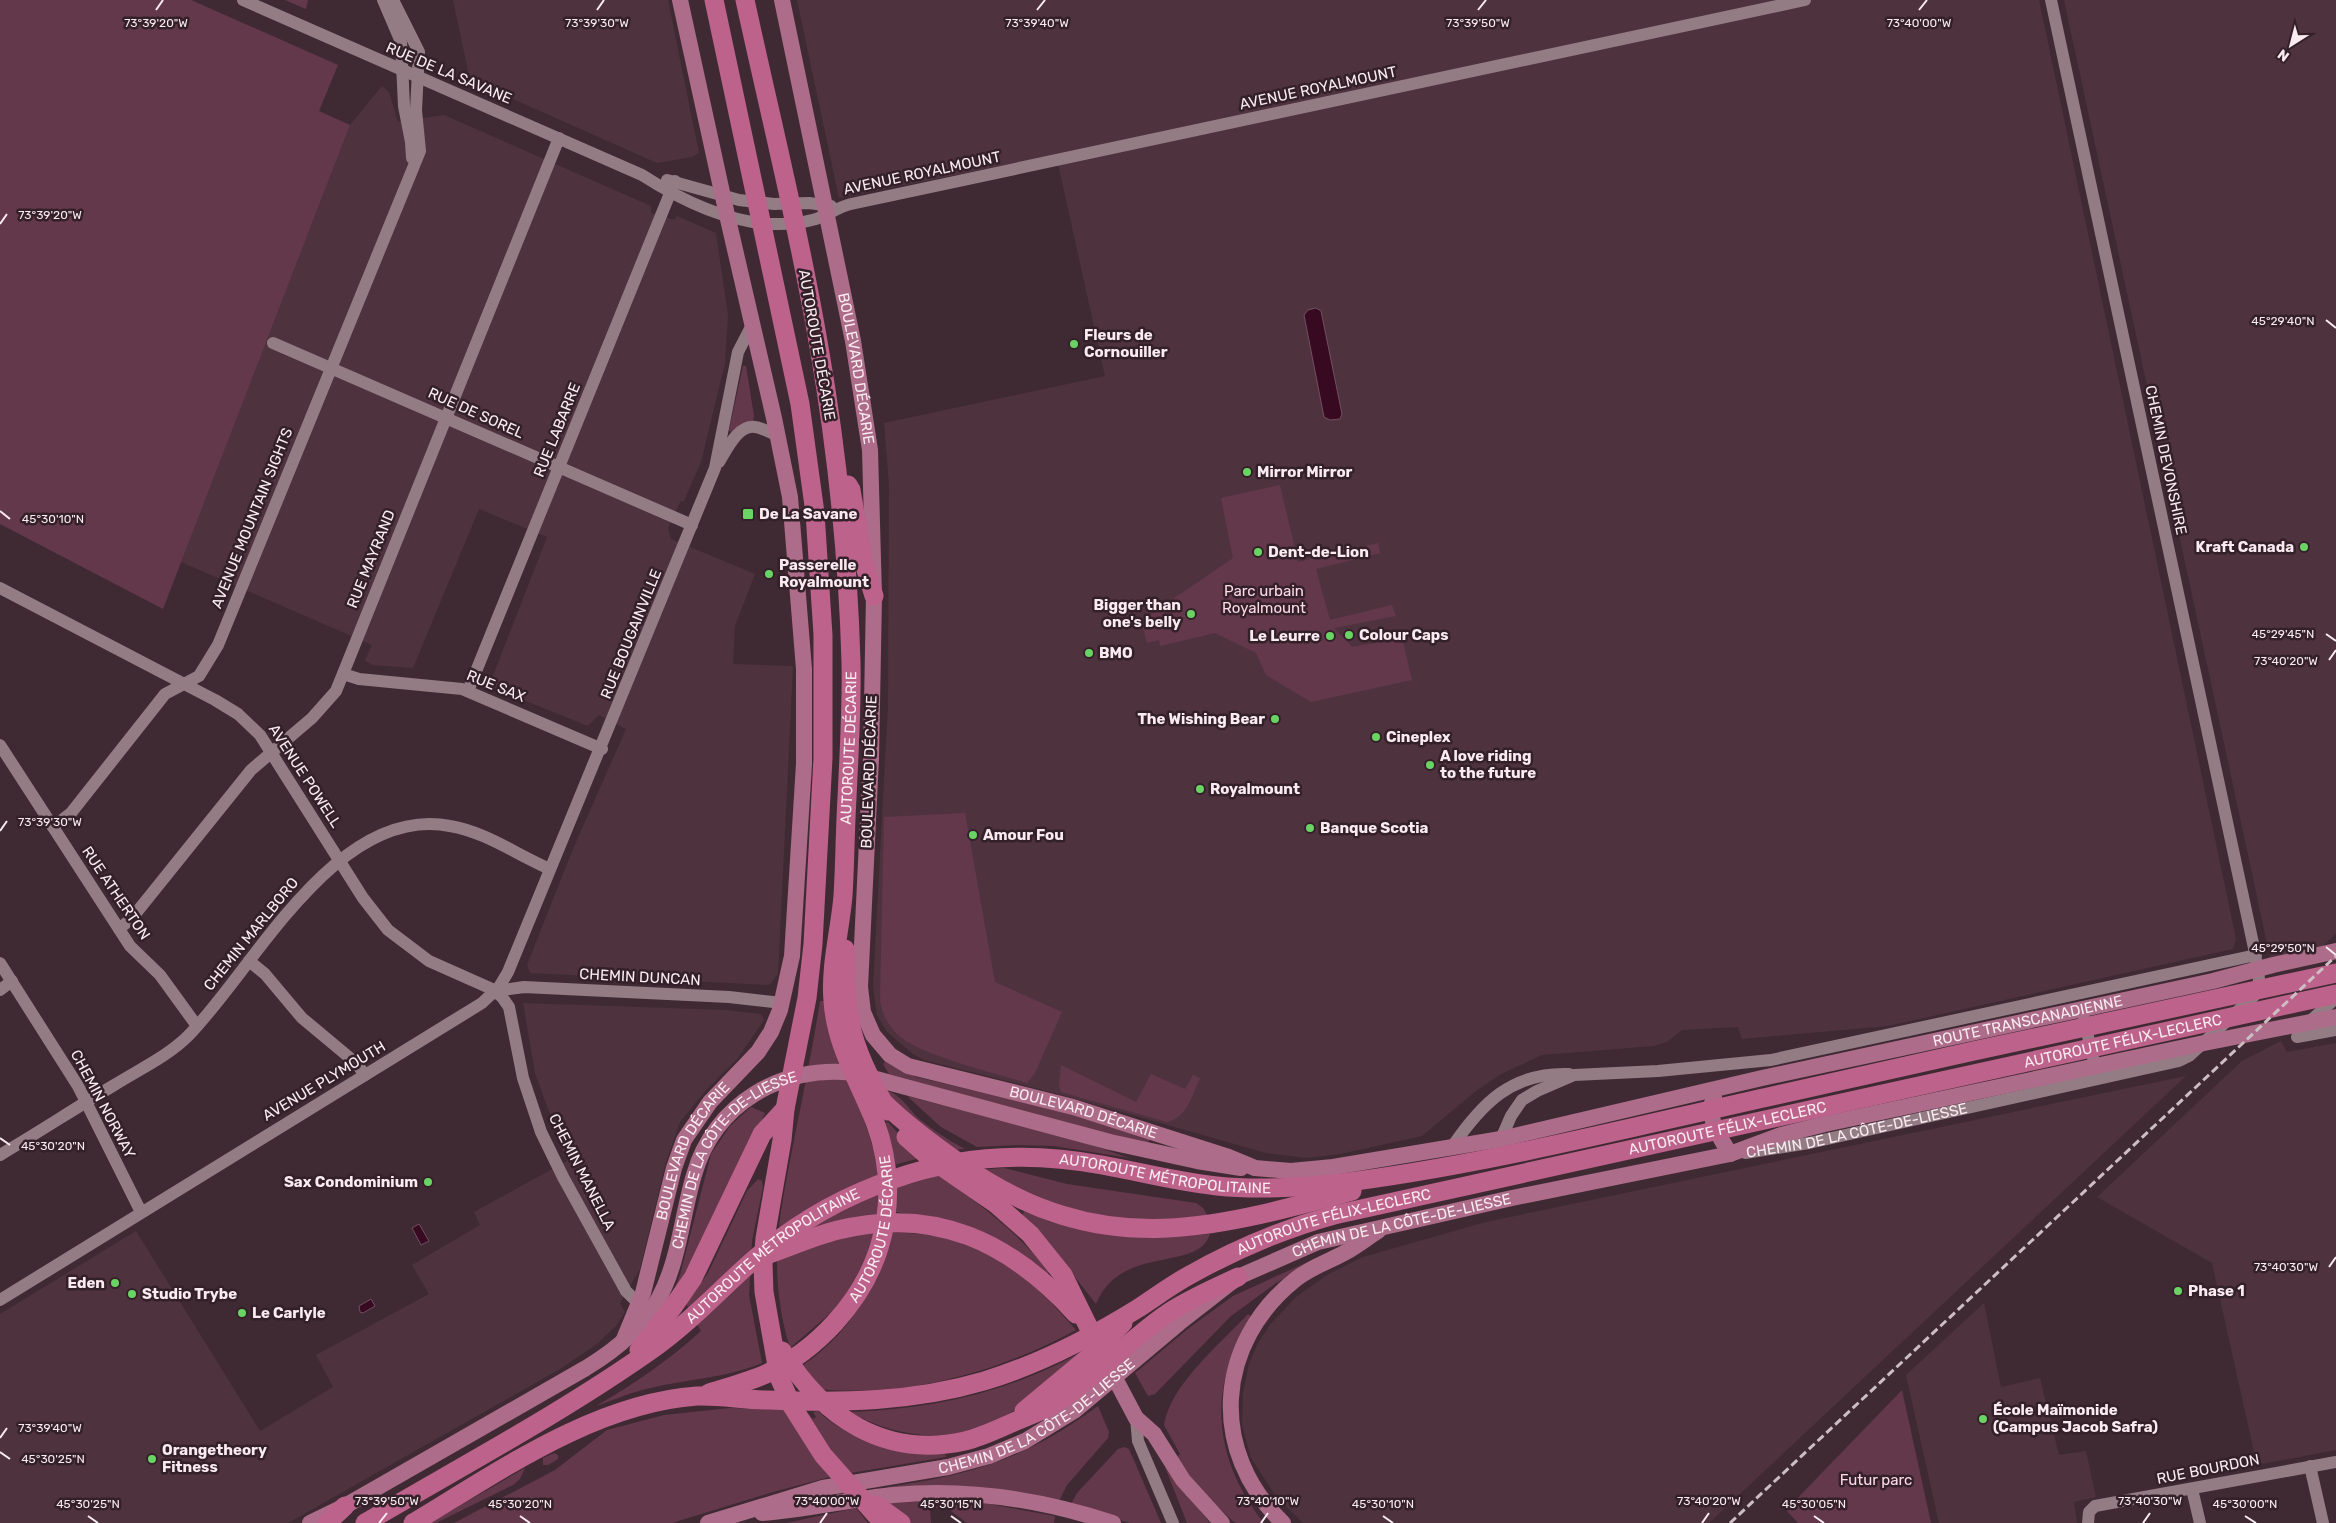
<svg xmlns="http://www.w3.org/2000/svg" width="2336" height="1523" font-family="Rubik,sans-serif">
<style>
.built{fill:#4e333f}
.green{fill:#64384b}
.water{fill:#380a22;stroke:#724e60}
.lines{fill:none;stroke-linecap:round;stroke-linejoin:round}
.minor{stroke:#947c85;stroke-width:12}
.major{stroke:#ad6c89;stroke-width:16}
.highway{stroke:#bd628b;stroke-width:19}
.rail{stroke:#cdbec4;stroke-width:3;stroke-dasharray:8 4;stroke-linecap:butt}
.ticks{fill:none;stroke:#f9ebf0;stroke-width:2}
.poi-dot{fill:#69d464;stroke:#342029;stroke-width:2}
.labels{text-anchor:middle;stroke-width:5;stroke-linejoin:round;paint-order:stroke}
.street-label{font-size:15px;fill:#f9ebf0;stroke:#342029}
.poi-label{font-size:15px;font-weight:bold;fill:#f9ebf0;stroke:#342029;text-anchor:start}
.park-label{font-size:15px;fill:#fdd9e7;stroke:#342029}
.ticks-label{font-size:12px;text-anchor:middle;fill:#f9ebf0;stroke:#342029;stroke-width:5;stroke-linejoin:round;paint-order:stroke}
</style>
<rect width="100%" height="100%" fill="#3f2a33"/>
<path class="built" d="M453 0H668L699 153 692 157 657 163 470 80Z
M797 0H2039L2236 939 2233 949 1888 1026 1742 1039 1738 1027 1682 1030 1667 1042 1654 1046 1542 1055 1501 1074 1476 1091 1422 1136 1340 1154 1306 1158 1266 1153 1062 1095 924 1060 913 1054 887 1032 877 1015 873 987 888 705 889 484 884 423 1105 376 1056 155 839 198Z
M2064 0H2336V933L2323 946 2270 957Z
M382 86 389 92 398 122 444 115 651 206V213L674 220 677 216 716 233 728 315 725 363 701 462 684 501 680 502 668 528 671 539 755 574 735 626 733 664 793 666 778 974 769 985 530 973 527 965 573 849 626 729 599 715 588 726 489 686 547 537 479 509 413 668 372 665 365 660 372 645 181 562 350 125Z
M523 1003 725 1010 761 1014 764 1020 738 1058 707 1089 680 1122 666 1162 640 1269 620 1303 625 1312 616 1326 597 1344 560 1369 288 1523H0V1314L136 1231 260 1431 333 1387 316 1355 429 1294 412 1265 480 1225 474 1212 567 1161 535 1073Z
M2281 1041 2287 1052 2336 1043V1450L2257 1465 2212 1263 2097 1197 2242 1061Z
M2186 1076 1709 1523H1303L1275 1495 1251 1458 1242 1425 1243 1393 1249 1364 1258 1343 1270 1325 1296 1297 1327 1275 1363 1257 1486 1222Z
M1984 1303 2001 1387 2040 1378 2059 1455 2086 1451 2096 1497 2074 1502 2077 1523H1939L1906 1375Z"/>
<path class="green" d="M0 0H191L338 65 319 111 350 125 163 609 0 524Z
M285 0H308L306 9Z
M743 366H746L754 416 753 421 742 424 731 432 729 430Z
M1280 485 1298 562 1378 543 1380 553 1316 569 1330 620 1392 605 1396 616 1334 628 1352 647 1402 638 1412 680 1311 702 1266 675 1256 653 1215 633 1160 646 1159 640 1147 643 1141 621 1233 558 1221 498Z
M965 813 995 982 1062 1012 1035 1073 1027 1083C995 1073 918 1055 897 1034 887 1024 882 1013 880 1000L884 817Z
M820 1001H826L881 1173 880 1208 866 1264 847 1294 834 1310 790 1348C766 1268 780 1214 795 1135 804 1090 813 1046 820 1001Z
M886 1061 916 1077 1056 1110 1150 1139 1148 1143 1115 1136 889 1074 883 1064Z
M1061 1065 1136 1102 1151 1074 1185 1089 1193 1075 1200 1078C1192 1096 1187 1117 1167 1122L1061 1092 1059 1085Z
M886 1090C900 1094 908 1108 918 1118 933 1130 948 1140 965 1149L954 1150 896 1105Z
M907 1096 1083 1142 1129 1158 1054 1146 1016 1145 977 1147 941 1127Z
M751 1107 765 1113 728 1195 671 1297 680 1275 711 1154 730 1126Z
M888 1122 920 1158 894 1165 883 1124Z
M1004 1168 1067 1184 1196 1203 1203 1208 1208 1216 1161 1223 1081 1215 978 1170Z
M940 1175C980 1205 1018 1232 1049 1272L1046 1275 956 1223 896 1212V1188Z
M758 1179 762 1181 763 1187 752 1241 749 1295 762 1363C726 1378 688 1379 650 1388 632 1392 614 1400 596 1406 634 1384 668 1361 701 1331L686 1304 708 1273 747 1191Z
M1025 1210C1087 1237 1143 1239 1210 1234 1198 1273 1121 1243 1096 1304L1060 1258 1021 1217Z
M893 1232C920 1234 950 1235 976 1247 1016 1264 1047 1297 1076 1330 996 1373 908 1397 817 1389L799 1368C850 1334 875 1289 893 1232Z
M1314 1259 1315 1262 1276 1283 1231 1316 1155 1394 1148 1396 1135 1373 1189 1328 1233 1296Z
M1248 1314 1252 1317C1246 1329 1238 1342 1233 1354 1208 1414 1225 1475 1264 1523H1235L1199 1489 1177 1457 1180 1454 1164 1425C1170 1385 1221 1343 1248 1314Z
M1083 1351C1058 1373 1033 1400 1004 1417 955 1445 898 1439 850 1412 933 1409 1011 1392 1083 1351Z
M1902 1390 1931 1523H1798L1786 1510Z
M1098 1406 1109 1432 1108 1438 1067 1485 1059 1501 891 1491 887 1487C975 1474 1025 1459 1098 1406Z
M730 1408 785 1410 830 1477 773 1492 672 1523H454L555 1470 607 1430 664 1415Z
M806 1411 813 1419 816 1417 813 1412 818 1411C849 1441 903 1456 945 1454L946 1457 851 1473 832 1452Z
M1124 1447 1129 1449 1161 1523H1130L1071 1504 1077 1493 1118 1449Z
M554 1453 558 1455V1459L548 1465H543V1458Z
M1165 1467 1210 1523H1187Z
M525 1468 520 1479 513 1485 436 1523H430Z
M945 1501 983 1503 1055 1516 1054 1523H967L947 1508H930L931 1523H910L882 1503Z
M856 1508 868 1523H786Z"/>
<path class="water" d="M1316 308 1321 311 1342 414 1340 419 1330 420 1324 417 1304 315 1308 310Z
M419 1224 429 1241 421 1245 412 1228Z
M371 1299 375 1306 363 1313 360 1312 359 1306Z"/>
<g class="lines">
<g class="minor">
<path d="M243 0 642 175C690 206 753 235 812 220 826 217 837 207 851 204L1805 0"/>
<path d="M383 0 401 42 404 106 411 142 412 158"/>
<path d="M667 180 739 200 774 204 809 203 831 206"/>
<path d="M273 343 692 525"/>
<path d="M719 462C726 451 738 424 755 427 763 428 771 433 778 436"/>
<path d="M0 588 215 700 238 714 260 735 363 898 388 930 429 961 492 989 502 997 509 1007 523 1078 541 1132 563 1177 626 1291 639 1304"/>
<path d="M343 674 359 679 462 689 602 749"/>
<path d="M468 691 675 181"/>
<path d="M0 745 130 946 160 975 197 1026"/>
<path d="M53 827 71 813 165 694 199 676 218 645 420 151 416 110 419 52 393 0"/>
<path d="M119 929 132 918 251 770 312 718 336 691 559 138"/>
<path d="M249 961 265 974 302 1018 356 1063 365 1075"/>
<path d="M0 963 78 1086 141 1212"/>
<path d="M0 990 12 981"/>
<path d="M496 991 524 987 729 997 782 1003"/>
<path d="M2336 998 2300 1030 2297 1037 2336 1030"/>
<path d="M2084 1019 2097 1075"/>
<path d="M1501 1139 1511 1116 1522 1100 1537 1091 1574 1075 1658 1071 1771 1060 2256 955"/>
<path d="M1452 1147C1482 1103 1512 1072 1569 1074"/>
<path id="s1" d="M1745 1153 1809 1143 2179 1061 2189 1056 2254 996 2258 990 2259 979 2254 948 2051 0"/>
<path d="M0 1155C39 1132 77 1107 116 1084 140 1069 168 1056 188 1036 254 969 336 804 450 826 486 832 517 855 550 869"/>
<path d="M0 1300 482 1003 499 987 508 972 715 468 738 352 752 325"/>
<path d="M1136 1418 1138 1441 1173 1523"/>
<path d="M2310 1466 2323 1523"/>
<path d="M2192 1489 2200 1523"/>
<path d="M2088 1523 2089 1512 2095 1506 2336 1462"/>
</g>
<g class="major">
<path id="s2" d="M782 0 853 341 870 450 874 596 871 758 860 987 863 1012 873 1035 890 1055 908 1066 1073 1107 1226 1156 1255 1168 1291 1171 1333 1167 1501 1139 1762 1078 2213 981 2273 965 2336 951"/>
<path d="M1714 1097C1705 1118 1720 1137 1730 1154"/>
<path id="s3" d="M624 1339 643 1293 674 1168 684 1140 710 1102 758 1052 771 1032 780 1010 792 956 804 764V669L790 497 774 418 727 215 680 0"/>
<path d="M1110 1369 1136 1418 1154 1434 1183 1480 1222 1523"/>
<path d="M762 1513C806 1510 850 1499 894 1495 968 1488 1043 1500 1113 1523"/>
<path id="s4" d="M310 1523 345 1506 586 1368C614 1351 643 1328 659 1298 679 1261 682 1215 694 1175 714 1104 782 1064 854 1073L1110 1142 1197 1161 1241 1168"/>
<path id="s5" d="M708 1523 823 1488 948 1467 989 1456 1025 1441 1074 1411 1179 1323 1238 1277 1318 1242 1512 1198 1730 1154 1781 1135 1825 1124 2204 1043 2336 1017"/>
<path d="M1283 1523C1208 1451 1215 1343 1296 1279 1311 1267 1330 1261 1346 1252 1357 1246 1367 1238 1378 1231"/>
</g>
<g class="highway">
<path d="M714 0 800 404 815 513 823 635V758L813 944 807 998 785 1109 782 1140 765 1238 763 1264 764 1292 779 1377 792 1406 823 1455 883 1523"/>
<path d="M848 485 851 490 863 560 874 596"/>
<path d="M845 949C846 973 845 998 850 1022 856 1054 872 1082 888 1111"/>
<path d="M882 1101C907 1126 936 1147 965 1167 1100 1259 1205 1231 1352 1191"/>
<path d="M906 1137 932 1160 996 1204 1030 1234 1063 1275 1089 1328"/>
<path d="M769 1254C792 1246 814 1236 838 1230 936 1206 1010 1242 1076 1314"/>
<path d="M639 1350 673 1307 693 1278 762 1134 785 1109"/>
<path d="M782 1351C823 1417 884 1459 965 1441 982 1437 998 1429 1014 1422 1028 1416 1043 1411 1056 1403 1096 1377 1128 1340 1168 1313 1189 1299 1215 1288 1238 1277"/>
<path id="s6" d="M709 1393C728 1387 748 1382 766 1374 817 1350 862 1302 879 1248 892 1206 890 1162 875 1122 859 1081 836 1046 833 1001 830 966 840 931 843 896 845 864 845 831 847 798 849 753 852 708 851 662 848 557 837 451 819 347 799 231 770 115 745 0"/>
<path d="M1024 1411 1096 1351 1123 1323"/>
<path d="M876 1505 901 1523"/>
<path d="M327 1523 345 1506"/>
<path id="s7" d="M365 1523C462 1466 562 1413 654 1348 692 1321 722 1287 757 1257 798 1222 844 1196 894 1179 961 1155 1033 1152 1102 1165 1141 1172 1178 1182 1217 1186 1256 1190 1294 1188 1333 1184 1480 1166 1623 1129 1768 1097 1957 1054 2146 1013 2336 973"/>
<path id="s8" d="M413 1523C498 1472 595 1403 697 1396 720 1395 744 1400 767 1400 840 1403 913 1402 984 1381 1037 1365 1090 1338 1137 1309 1154 1298 1170 1286 1188 1276 1234 1250 1283 1229 1334 1215L2336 994"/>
</g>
<path class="rail" d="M1730 1523 2336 956"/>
</g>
<path class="ticks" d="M156 10 163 0M597 10 604 0M1037 10 1045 0M1478 10 1486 0M1919 10 1927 0M0 224 7 214M2326 320 2336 328M0 511 10 519M2326 634 2336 641M2329 660 2336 650M0 831 7 821M2326 947 2336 955M0 1138 10 1145M2329 1267 2336 1257M0 1438 7 1428M0 1452 10 1459M88 1516 98 1523M520 1516 530 1523M951 1516 961 1523M1383 1516 1393 1523M1814 1516 1824 1523M2245 1516 2256 1523M379 1523 387 1513M820 1523 827 1513M1261 1523 1268 1513M1702 1523 1709 1513M2143 1523 2150 1513"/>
<g class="poi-dot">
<circle cx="1074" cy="344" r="5"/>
<circle cx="1247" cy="472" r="5"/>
<rect x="742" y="508" width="12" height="12" rx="2.5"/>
<circle cx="2304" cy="547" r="5"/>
<circle cx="1258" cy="552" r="5"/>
<circle cx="769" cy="574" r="5"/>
<circle cx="1191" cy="614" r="5"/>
<circle cx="1349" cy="635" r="5"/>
<circle cx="1330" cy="636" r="5"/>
<circle cx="1089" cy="653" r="5"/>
<circle cx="1275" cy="719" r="5"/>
<circle cx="1376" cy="737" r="5"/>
<circle cx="1430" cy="765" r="5"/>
<circle cx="1200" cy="789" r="5"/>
<circle cx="1310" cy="828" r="5"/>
<circle cx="973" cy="835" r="5"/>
<circle cx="428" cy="1182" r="5"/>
<circle cx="115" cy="1283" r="5"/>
<circle cx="2178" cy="1291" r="5"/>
<circle cx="132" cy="1294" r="5"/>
<circle cx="242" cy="1313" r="5"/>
<circle cx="1983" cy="1419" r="5"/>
<circle cx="152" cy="1459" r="5"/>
</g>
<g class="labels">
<g class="street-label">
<text transform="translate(449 73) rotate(23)" y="5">RUE DE LA SAVANE</text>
<text transform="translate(1318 88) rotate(-12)" y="5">AVENUE ROYALMOUNT</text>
<text transform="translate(922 173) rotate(-12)" y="5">AVENUE ROYALMOUNT</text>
<text transform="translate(817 345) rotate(80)" y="5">AUTOROUTE DÉCARIE</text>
<text dy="5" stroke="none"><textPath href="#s2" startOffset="376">BOULEVARD DÉCARIE</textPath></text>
<text transform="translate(476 413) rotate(24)" y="5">RUE DE SOREL</text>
<text transform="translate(557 430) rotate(-68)" y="5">RUE LABARRE</text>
<text transform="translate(2166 460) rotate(78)" y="5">CHEMIN DEVONSHIRE</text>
<text transform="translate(252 518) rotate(-68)" y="5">AVENUE MOUNTAIN SIGHTS</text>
<text transform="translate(371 559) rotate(-68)" y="5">RUE MAYRAND</text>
<text transform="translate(631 634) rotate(-68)" y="5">RUE BOUGAINVILLE</text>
<text transform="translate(496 686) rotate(22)" y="5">RUE SAX</text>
<text dy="5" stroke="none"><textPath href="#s6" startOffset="745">AUTOROUTE DÉCARIE</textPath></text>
<text transform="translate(869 772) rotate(-88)" y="5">BOULEVARD DÉCARIE</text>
<text transform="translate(305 776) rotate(57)" y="5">AVENUE POWELL</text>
<text transform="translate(116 893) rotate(56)" y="5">RUE ATHERTON</text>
<text transform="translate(251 934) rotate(-51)" y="5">CHEMIN MARLBORO</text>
<text transform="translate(640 977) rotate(3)" y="5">CHEMIN DUNCAN</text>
<text dy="5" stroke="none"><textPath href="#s2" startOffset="2244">ROUTE TRANSCANADIENNE</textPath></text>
<text dy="5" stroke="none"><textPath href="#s8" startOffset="1800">AUTOROUTE FÉLIX-LECLERC</textPath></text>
<text transform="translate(324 1081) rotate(-31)" y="5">AVENUE PLYMOUTH</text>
<text transform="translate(103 1104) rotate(62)" y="5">CHEMIN NORWAY</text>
<text dy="5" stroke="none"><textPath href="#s2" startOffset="1275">BOULEVARD DÉCARIE</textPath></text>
<text dy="5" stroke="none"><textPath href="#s8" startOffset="1395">AUTOROUTE FÉLIX-LECLERC</textPath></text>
<text dy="5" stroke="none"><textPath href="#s1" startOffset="114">CHEMIN DE LA CÔTE-DE-LIESSE</textPath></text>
<text dy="5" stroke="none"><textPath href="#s3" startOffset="202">BOULEVARD DÉCARIE</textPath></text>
<text dy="5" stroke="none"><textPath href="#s4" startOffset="584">CHEMIN DE LA CÔTE-DE-LIESSE</textPath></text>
<text transform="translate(582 1172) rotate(63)" y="5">CHEMIN MANELLA</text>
<text dy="5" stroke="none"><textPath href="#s7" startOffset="909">AUTOROUTE MÉTROPOLITAINE</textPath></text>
<text dy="5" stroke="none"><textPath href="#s8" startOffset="990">AUTOROUTE FÉLIX-LECLERC</textPath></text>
<text dy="5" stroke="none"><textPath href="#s5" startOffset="770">CHEMIN DE LA CÔTE-DE-LIESSE</textPath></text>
<text dy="5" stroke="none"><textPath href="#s6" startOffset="251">AUTOROUTE DÉCARIE</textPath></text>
<text dy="5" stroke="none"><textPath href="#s7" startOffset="489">AUTOROUTE MÉTROPOLITAINE</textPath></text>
<text dy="5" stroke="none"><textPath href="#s5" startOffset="350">CHEMIN DE LA CÔTE-DE-LIESSE</textPath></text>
<text transform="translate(2208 1469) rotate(-11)" y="5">RUE BOURDON</text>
</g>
<g class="poi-label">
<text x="1084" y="340">Fleurs de<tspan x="1084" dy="17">Cornouiller</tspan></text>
<text x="1257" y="477">Mirror Mirror</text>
<text x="759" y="519">De La Savane</text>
<text x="2294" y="552" text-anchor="end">Kraft Canada</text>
<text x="1268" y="557">Dent-de-Lion</text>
<text x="779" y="570">Passerelle<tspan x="779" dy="17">Royalmount</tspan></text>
<text x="1181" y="610" text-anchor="end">Bigger than<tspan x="1181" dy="17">one's belly</tspan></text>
<text x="1359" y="640">Colour Caps</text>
<text x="1320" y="641" text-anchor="end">Le Leurre</text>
<text x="1099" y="658">BMO</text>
<text x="1265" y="724" text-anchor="end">The Wishing Bear</text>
<text x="1386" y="742">Cineplex</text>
<text x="1440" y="761">A love riding<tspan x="1440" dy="17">to the future</tspan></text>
<text x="1210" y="794">Royalmount</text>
<text x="1320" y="833">Banque Scotia</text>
<text x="983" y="840">Amour Fou</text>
<text x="418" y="1187" text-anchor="end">Sax Condominium</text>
<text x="105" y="1288" text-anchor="end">Eden</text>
<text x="2188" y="1296">Phase 1</text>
<text x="142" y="1299">Studio Trybe</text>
<text x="252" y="1318">Le Carlyle</text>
<text x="1993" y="1415">École Maïmonide<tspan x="1993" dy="17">(Campus Jacob Safra)</tspan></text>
<text x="162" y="1455">Orangetheory<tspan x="162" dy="17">Fitness</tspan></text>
</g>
<g class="park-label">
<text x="1264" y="596">Parc urbain<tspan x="1264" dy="17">Royalmount</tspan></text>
<text x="1876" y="1485">Futur parc</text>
</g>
</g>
<g class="ticks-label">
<text x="597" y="27">73°39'30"W</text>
<text x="1919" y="27">73°40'00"W</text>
<text x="156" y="27">73°39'20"W</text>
<text x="1037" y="27">73°39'40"W</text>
<text x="1478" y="27">73°39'50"W</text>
<text x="50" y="219">73°39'20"W</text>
<text x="2283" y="325">45°29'40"N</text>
<text x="53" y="523">45°30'10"N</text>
<text x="2283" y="638">45°29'45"N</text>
<text x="2286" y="665">73°40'20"W</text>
<text x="50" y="826">73°39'30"W</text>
<text x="2283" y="952">45°29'50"N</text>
<text x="53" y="1150">45°30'20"N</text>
<text x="2286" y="1271">73°40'30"W</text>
<text x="50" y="1432">73°39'40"W</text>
<text x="53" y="1463">45°30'25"N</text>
<text x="387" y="1505">73°39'50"W</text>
<text x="827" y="1505">73°40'00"W</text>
<text x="1268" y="1505">73°40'10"W</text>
<text x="1709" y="1505">73°40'20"W</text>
<text x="2150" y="1505">73°40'30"W</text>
<text x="88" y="1508">45°30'25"N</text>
<text x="520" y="1508">45°30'20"N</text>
<text x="951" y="1508">45°30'15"N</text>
<text x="1383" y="1508">45°30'10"N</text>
<text x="1814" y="1508">45°30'05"N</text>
<text x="2245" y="1508">45°30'00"N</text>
</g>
<g transform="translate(2291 45) rotate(216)" stroke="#342029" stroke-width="4" paint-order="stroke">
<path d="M0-4L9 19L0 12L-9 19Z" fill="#f9ebf0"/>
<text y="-8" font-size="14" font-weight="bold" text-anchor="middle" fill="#f9ebf0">N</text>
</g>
</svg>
